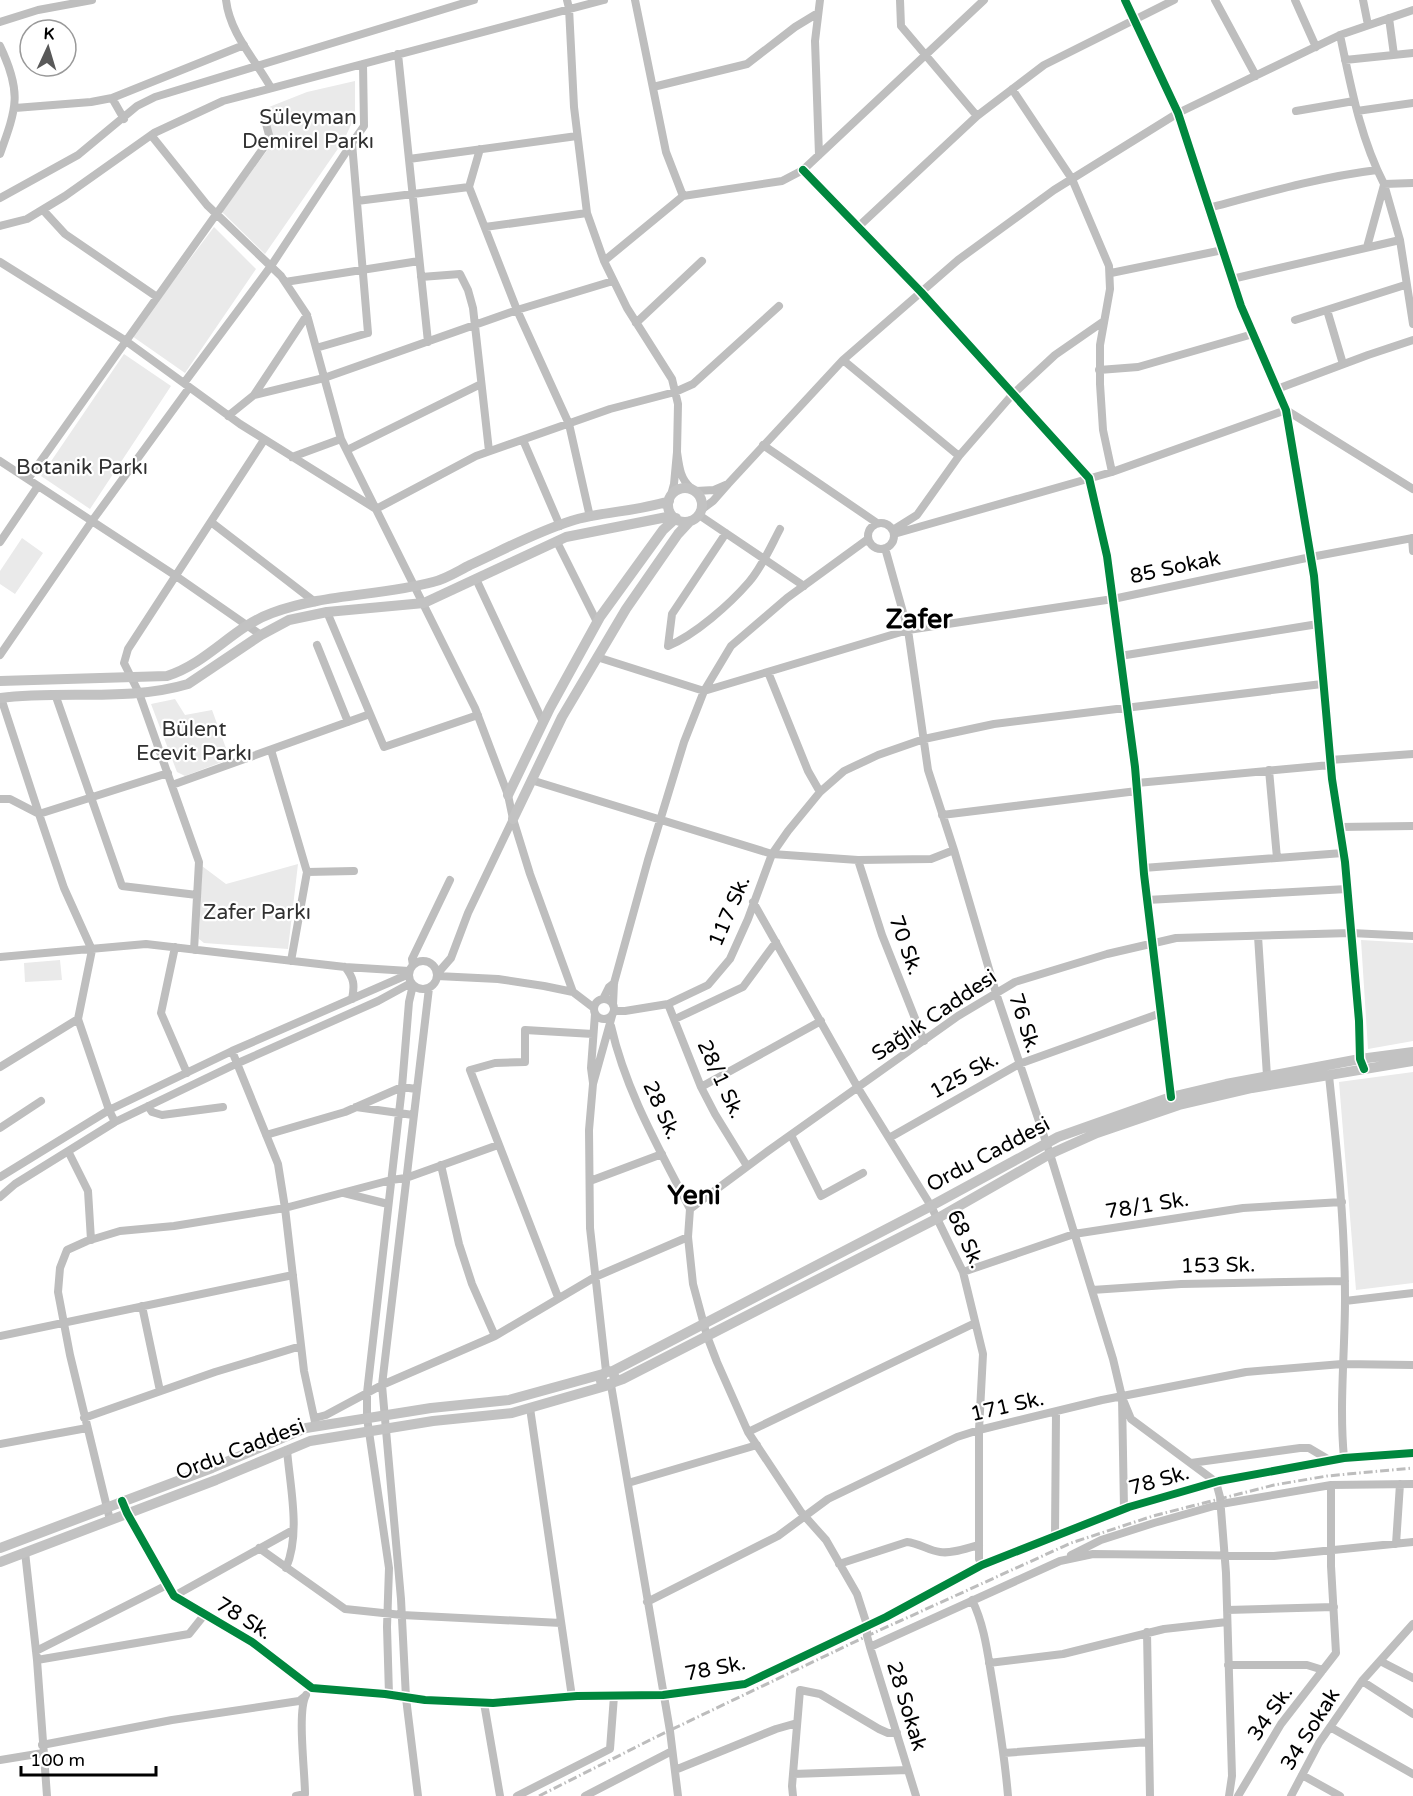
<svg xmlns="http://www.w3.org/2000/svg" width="1413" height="1796" font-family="'Varela Round',sans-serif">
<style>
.green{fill:#eaeaea}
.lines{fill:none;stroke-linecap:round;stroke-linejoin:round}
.street{stroke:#bebebe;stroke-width:8}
.secondary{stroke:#c2c2c2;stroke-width:10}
.rail{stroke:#bdbdbd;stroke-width:3;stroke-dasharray:9 3 1.5 3;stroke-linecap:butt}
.cycleway-casing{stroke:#fff;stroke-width:11}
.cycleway{stroke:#00873e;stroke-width:8}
.labels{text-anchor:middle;stroke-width:4.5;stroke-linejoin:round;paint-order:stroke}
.park-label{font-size:21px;fill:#303030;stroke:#fff}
.street-label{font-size:21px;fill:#000;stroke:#fff}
.district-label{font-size:27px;font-weight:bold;fill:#000;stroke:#fff}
</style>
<rect width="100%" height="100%" fill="#fff"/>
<path class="green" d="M355 81V116L344 140 265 254 222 212 274 141 264 109 307 92Z
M214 227 256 269 185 373 132 336Z
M124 354 171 386 90 509 41 476Z
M22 538 43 553 15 594 0 584V571Z
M175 699 185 715 212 710 230 759 185 776 177 772 151 704Z
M298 864 288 949 204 943 199 939 202 866 226 884Z
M1361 940 1413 943V1041L1368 1049Z
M60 960 62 980 25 982 24 963Z
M1413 1072V1283L1356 1290 1339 1082Z"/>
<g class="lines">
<path class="street" d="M226 0C230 34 255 59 271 88
M567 0 569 8 574 107 587 213 604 261 627 308 672 379 678 404 677 452
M635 0 666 152 683 196
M900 0 901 26 977 116
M1125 0 1178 113 1241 306 1286 410 1314 576 1332 779 1345 862 1362 1063
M1215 0 1256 76
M1295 0 1316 47
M1363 0 1368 25
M1389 18 1394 55
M0 22 38 10 92 0
M1340 35C1351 87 1360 137 1384 184L1413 183
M0 46C22 92 17 107 0 154
M398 54 428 342
M1345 60 1413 53
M653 87 747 64 795 27 818 13
M1012 89 1072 179 1109 266 1110 289 1100 345V384L1103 430 1112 472
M112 98 124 119
M15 108 91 102 112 98 244 45
M1296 111 1354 101
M1357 111 1413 103
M265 120 269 135 267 143 126 341 240 424 376 509 476 456 610 409 675 392 693 384 779 306
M151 135 207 205 281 276 307 315 341 439 475 708 508 795 513 819 530 874 573 992
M480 149 469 187 517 310 569 424 590 517
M819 155 815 41 820 0
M409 159 577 136
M803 170 921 292 1089 478 1107 556 1135 767 1144 874 1171 1097
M1384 184 1400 240 1413 324
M0 198 78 155 137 106 155 97 474 0
M357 201 469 187
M1209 208C1265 193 1320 177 1377 170
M43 210 65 234 157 297
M0 226 27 219 65 196 154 133 223 101 604 0
M485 227 587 213
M858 227 977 116 1044 65 1174 0
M1367 247 1384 185
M604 261 683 196 782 181 803 170 984 0
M0 262 126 341 28 479
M1111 273 1223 250
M421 277 460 274 468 290 473 308 489 451
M1232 279 1400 240
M285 282 419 261
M1327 310 1343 364
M1295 320 1405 285
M636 323 702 261
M316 348 368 333 352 143 364 126 363 64
M843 360 959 456
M1099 370 1138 367 1253 334
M184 383 271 266 352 143
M1277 389 1368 355 1413 340
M254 395 307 315
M228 416 254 395 324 378 517 310 613 281
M523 440 560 526
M763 445 877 523
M347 450 481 384
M292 457 341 439
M0 461 176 576 261 635
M728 484 843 360 958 260 1054 190 1178 113 1340 35 1413 10
M696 491 714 490 728 484 713 501 701 510
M671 495 674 484 677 452C679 466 680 479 691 488
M699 515 804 586
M211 522 315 602
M868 536a13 13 0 1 1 26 0a13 13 0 1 1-26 0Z
M893 530 917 515 959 456 1012 395 1055 355 1104 321
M726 533 672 614 668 646C695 635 730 604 749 582 762 567 771 546 780 529
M894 534 1112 472 1286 410 1413 489
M1412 538 1413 551
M0 542 38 486
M557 542 597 622
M885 548 908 630 928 770 954 850 996 993 1050 1154 1113 1359 1122 1397 1124 1509
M476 579 543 722
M327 612 384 747 478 715
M317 645 348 722
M0 655 92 521 189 388
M1120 656 1318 624
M597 657 704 691 908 630 1113 599 1311 557 1413 538
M768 672 808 771 820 792
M55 694 122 886 197 895
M1 698 39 814 168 773
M271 750 307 872 291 961
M1330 760 1413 754
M1269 770 1277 858
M531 780 772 854 858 860 931 859 954 850
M1137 783 1330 765
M172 785 370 714
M0 799H10L39 814 64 888 92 950 78 1019 109 1110 115 1122
M942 815 1137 791
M1339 827 1413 826
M858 860 882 935 924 1041
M1143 868 1343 853
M307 872 354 871
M1147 900 1347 889
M753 902 858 1088 931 1206 963 1272 983 1354 979 1430V1559L982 1565
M1258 936 1267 1076
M175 947 161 1013 187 1073
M194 950 199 862 139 693 124 663 128 649 264 440
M0 957 146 944 345 967 409 971
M409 975a14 14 0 1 1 28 0a14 14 0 1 1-28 0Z
M413 965 412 959 450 880
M345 967C354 978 355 985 352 999
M437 974 451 958 468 913 513 819
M437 976 498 979 544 986 573 992 594 1008
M603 999 609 987 614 983
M594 1009a10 10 0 1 1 20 0a10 10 0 1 1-20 0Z
M668 1004 701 1087 715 1114 747 1166
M613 1005 614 983 648 860 684 742 704 691 731 646 787 598 868 539
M614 1011H625L668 1004 708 985 730 959 748 919 772 854 788 831 820 792 844 771 878 755 924 739 994 724 1322 684
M675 1019 743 987 776 942
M611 1026C626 1092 660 1150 690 1209
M232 1051 278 1164 285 1208 304 1371 315 1422
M0 1067 78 1019
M1329 1076C1337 1150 1345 1224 1345 1299 1345 1352 1339 1405 1344 1458
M593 1083 591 1068 595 1014
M701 1087 821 1021
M148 1106 152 1112 162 1115 223 1107
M356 1107 413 1115
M0 1128 41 1101
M266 1135 345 1112 402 1087 416 1089
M791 1135 821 1196 863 1173
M889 1138 1019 1064 1161 1013
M68 1151 88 1191 91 1240
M441 1165 459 1244 472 1284 495 1336
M0 1177 109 1110 232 1051 409 974
M590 1181 662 1154
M344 1193 388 1204
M0 1197 15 1184 115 1122 238 1063 378 1001 411 983
M690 1209 768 1151 958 1016 1015 982 1107 954 1176 938 1351 933 1413 936
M690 1209 688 1237 693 1284 707 1336 717 1362 748 1432 801 1512 826 1540 857 1594 867 1625V1636L870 1647 916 1796
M963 1272 1074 1234 1243 1208 1342 1202
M1092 1290 1181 1284 1345 1281
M558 1297 470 1070 495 1063 525 1062V1030L593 1034
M1345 1301 1413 1293
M142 1306 160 1391
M0 1336 293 1275
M606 1371 590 1228 589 1130 593 1084 612 1016
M611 1385 670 1731 678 1796
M1124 1402 1131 1419 1216 1482 1220 1497 1226 1573 1232 1776 1229 1796
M530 1408 572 1697
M84 1418 215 1372 301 1346
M315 1418 326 1415 382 1385 495 1336 595 1277 688 1237
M748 1432 975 1323
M0 1444 87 1428
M1191 1463 1300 1448H1309L1331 1461
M628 1483 757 1445
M122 1501 127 1513 174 1596 252 1642 312 1688 385 1694 425 1700 493 1703 577 1696 663 1695 745 1684 886 1617 982 1565 1129 1507 1219 1481 1344 1458 1413 1453
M110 1520 70 1355 58 1292 60 1268 67 1250 87 1241 120 1231 174 1226 285 1208 391 1180 406 1178 498 1145
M1055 1536 1056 1413
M1396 1544 1400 1484
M259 1548 345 1609 402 1615 561 1623
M25 1552 37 1660 47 1796
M1071 1555 1101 1540 1154 1523 1221 1504 1331 1485 1413 1484
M839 1564 907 1542C919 1543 929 1551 940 1552 952 1554 967 1548 979 1545
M286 1568C301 1533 290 1487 287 1450
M174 1596 293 1530
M972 1600C985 1626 988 1657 993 1685 999 1722 1005 1759 1008 1796
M647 1602 778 1536 828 1499 957 1437 979 1430 1102 1400 1246 1372 1342 1364 1413 1365
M1227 1610 1334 1607
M1147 1632 1150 1796
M870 1647 1060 1561 1093 1554 1274 1556 1413 1542
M36 1651 167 1585
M37 1660 189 1634 205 1614
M1380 1661 1413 1678
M989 1663 1063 1654 1164 1629 1227 1622
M1228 1665H1307L1323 1670
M1362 1681 1413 1714
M389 1695 387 1627 389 1568 367 1418V1393L402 1087 409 1002 413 985
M484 1703 500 1796
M1330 1727 1413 1774
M42 1745 172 1720 299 1701 304 1697
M1004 1753 1149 1742
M0 1760 43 1753
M675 1770 776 1729 797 1723
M793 1774 908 1770
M1302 1775 1340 1796
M296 1796 305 1794C305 1772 297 1711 306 1695
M418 1796 406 1698 401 1599 382 1385 429 988
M517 1796 610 1749 614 1696
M585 1796 672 1751
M793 1796 792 1786 800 1690 820 1694 879 1729 888 1733H897
M1238 1796 1281 1724 1336 1653 1331 1566V1485
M1291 1796 1319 1743 1362 1681 1413 1624"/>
<path class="secondary" d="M668 505a17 17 0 1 1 34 0a17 17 0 1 1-34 0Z
M0 681 167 676C208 663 233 627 272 613 323 594 380 596 433 582 446 579 458 571 470 565 503 550 536 532 571 521 602 511 637 512 669 501
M0 698C62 690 128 702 188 684L261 635 289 620 327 612 424 603 566 537 672 516
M508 795 550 708 600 617 663 530 676 518
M513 819 562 717 626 609 678 534 690 521
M611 1372 931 1206 1058 1137 1171 1097 1226 1084 1360 1059 1413 1052
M614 1382 615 1378 613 1373 609 1371 603 1374 601 1381 606 1385 623 1379 938 1218 1050 1154 1097 1133 1179 1105 1252 1088 1413 1061
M0 1548 212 1468 306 1428 431 1408 509 1400 603 1374
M0 1562 216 1480 310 1441 433 1421 512 1413 609 1385"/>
<path class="rail" d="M539 1796 656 1737 867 1636 1071 1543 1153 1516 1274 1485 1327 1476 1413 1468"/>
<g class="cycleway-casing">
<path id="cycleway" d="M1125 0 1178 113 1241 306 1286 410 1314 576 1332 779 1345 862 1359 1021 1360 1059 1364 1069
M803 170 921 292 1089 478 1107 556 1135 767 1144 874 1171 1097
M122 1501 127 1513 174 1596 252 1642 312 1688 385 1694 425 1700 493 1703 577 1696 663 1695 745 1684 886 1617 982 1565 1129 1507 1219 1481 1344 1458 1413 1453"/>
</g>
<use href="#cycleway" class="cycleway"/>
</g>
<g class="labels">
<g class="park-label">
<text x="308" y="124">Süleyman<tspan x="308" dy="24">Demirel Parkı</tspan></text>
<text x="82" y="474">Botanik Parkı</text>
<text x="194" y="736">Bülent<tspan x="194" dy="24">Ecevit Parkı</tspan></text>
<text x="257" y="919">Zafer Parkı</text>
</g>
<g class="street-label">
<text transform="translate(1175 567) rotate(-12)" y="7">85 Sokak</text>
<text transform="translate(729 911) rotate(-67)" y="7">117 Sk.</text>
<text transform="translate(906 945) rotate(70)" y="7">70 Sk.</text>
<text transform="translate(934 1015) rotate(-34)" y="7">Sağlık Caddesi</text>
<text transform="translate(1025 1023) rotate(72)" y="7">76 Sk.</text>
<text transform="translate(964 1075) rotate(-29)" y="7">125 Sk.</text>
<text transform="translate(721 1079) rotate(65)" y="7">28/1 Sk.</text>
<text transform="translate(662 1110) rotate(65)" y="7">28 Sk.</text>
<text transform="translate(988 1154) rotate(-28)" y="7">Ordu Caddesi</text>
<text transform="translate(1147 1205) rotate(-9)" y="7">78/1 Sk.</text>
<text transform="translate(966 1239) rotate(66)" y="7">68 Sk.</text>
<text transform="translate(1218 1265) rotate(-1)" y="7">153 Sk.</text>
<text transform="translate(1007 1406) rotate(-13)" y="7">171 Sk.</text>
<text transform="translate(240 1449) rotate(-21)" y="7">Ordu Caddesi</text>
<text transform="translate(1159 1480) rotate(-16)" y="7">78 Sk.</text>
<text transform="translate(244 1618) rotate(32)" y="7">78 Sk.</text>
<text transform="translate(715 1668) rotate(-11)" y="7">78 Sk.</text>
<text transform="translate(907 1706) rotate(73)" y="7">28 Sokak</text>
<text transform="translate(1270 1713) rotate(-55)" y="7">34 Sk.</text>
<text transform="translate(1310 1729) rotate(-58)" y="7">34 Sokak</text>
</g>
<g class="district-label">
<text x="919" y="628">Zafer</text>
<text x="694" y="1204">Yeni</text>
</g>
</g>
<g transform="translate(48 48) rotate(4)"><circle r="28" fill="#ffffff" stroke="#999999" stroke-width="1.5"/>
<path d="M0-4.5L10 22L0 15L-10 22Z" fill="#595959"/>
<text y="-9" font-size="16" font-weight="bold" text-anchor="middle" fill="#000000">K</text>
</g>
<path d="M21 1766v9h135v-9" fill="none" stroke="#000000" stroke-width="3"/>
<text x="30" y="1766" font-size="18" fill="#000000" stroke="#ffffff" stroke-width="4.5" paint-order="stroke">100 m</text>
</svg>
